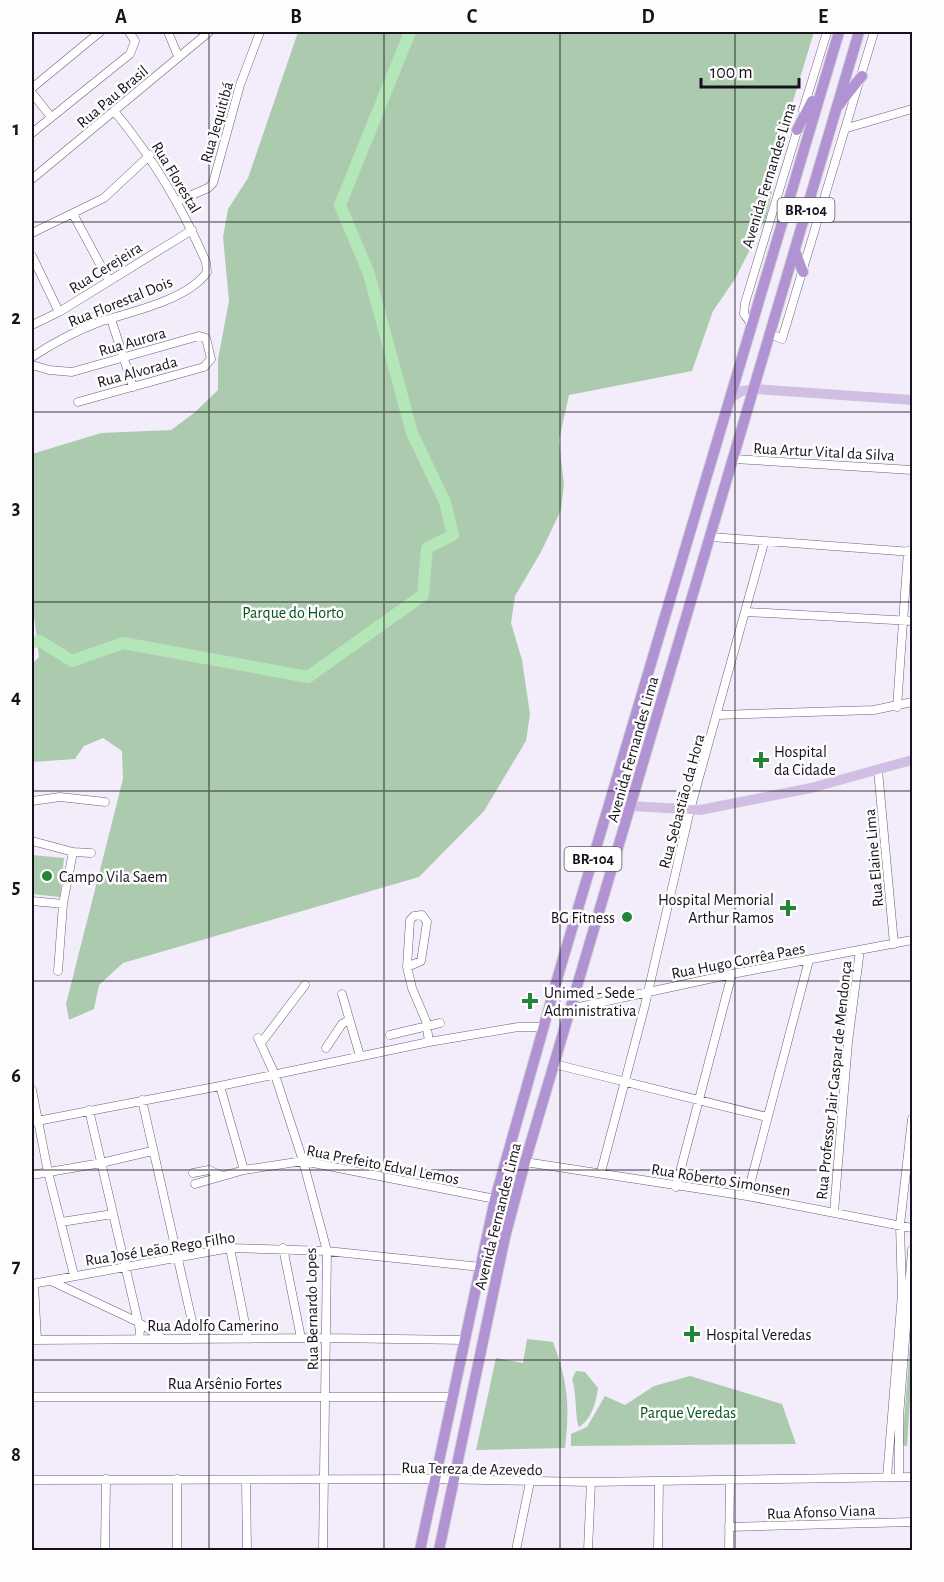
<svg xmlns="http://www.w3.org/2000/svg" width="944" height="1582" font-family="'Alegreya Sans',sans-serif">
<style>
.green{fill:#accaae}
.lines{fill:none;stroke-linecap:round;stroke-linejoin:round}
.river{stroke:#b4e7b7;stroke-width:12}
.minor-casing{stroke:#6c5e7b;stroke-width:9}
.major-casing{stroke:#d0cfd2;stroke-width:10}
.highway-casing{stroke:#d0cfd2;stroke-width:12}
.minor{stroke:#fff;stroke-width:8}
.major{stroke:#d0bee4;stroke-width:9}
.highway{stroke:#b192d2;stroke-width:10}
.grid{fill:none;stroke:#16111c;stroke-width:1.5;stroke-opacity:0.55}
.poi-dot{fill:#248437;stroke:#fdfdfd;stroke-width:2}
.labels{text-anchor:middle;stroke-width:5;stroke-linejoin:round;paint-order:stroke}
.shield{fill:#fdfdfd;stroke:#5b5860;stroke-width:1.5}
.shield-label{font-size:15px;font-weight:bold;fill:#16111c}
.street-label{font-size:16px;fill:#16111c;stroke:#fdfdfd}
.park-label{font-size:16px;fill:#06541b;stroke:#fdfdfd}
.poi-label{font-size:16px;fill:#16111c;stroke:#fdfdfd;text-anchor:start}
.neatline{fill:none;stroke:#16111c;stroke-width:2}
.grid-label{font-size:20px;text-anchor:middle;font-weight:bold;fill:#16111c}
</style>
<rect width="100%" height="100%" fill="#f3edfb"/>
<path class="green" d="M298 32H814L790 111 766 218 735 279 713 311 692 371 569 395 559 440 564 485 561 510 541 552 515 596 511 623 522 660 530 714 526 741 484 811 419 877 123 963 99 985 94 1009 69 1020 66 1004 123 779 122 751 103 738 84 746 75 759 32 762V664L39 657 32 600V454L101 433 171 430 194 413 218 390V359L229 301 223 237 228 209 248 178Z
M32 855 64 858 60 897 32 894Z
M912 1320V1370L907 1446 902 1445Z
M527 1339 553 1342C568 1382 570 1405 565 1448L476 1450 496 1358 523 1363Z
M576 1371 585 1372 598 1388C596 1402 592 1419 579 1427 575 1420 577 1393 572 1379Z
M690 1376 782 1404 796 1444 571 1446V1434L587 1427 605 1396 625 1405 654 1386Z"/>
<g class="lines">
<path class="river" d="M32 642 40 641 72 661 123 643 308 677 423 595 427 548 453 535 445 502 412 433 369 274 340 205 410 32"/>
<g class="minor-casing">
<path id="minor" d="M168 32 178 56
M32 88 100 32
M32 93 51 117
M803 110 827 32
M847 128 912 109
M32 133 130 54 135 41 129 32
M32 179 209 32
M178 201 208 188 213 183 240 85 260 32
M73 214 109 281
M32 233 104 198 150 155
M32 256 59 312
M111 319 133 387
M32 325 59 312 192 230
M752 325 744 314 745 303 798 128
M771 334 782 339 874 32
M32 357C53 343 78 330 102 321 132 312 189 299 207 272L206 262C181 205 154 160 115 112
M32 365 49 370 72 372 199 336 206 338 211 359 204 367 78 402
M734 459 912 470
M711 537 912 552
M747 612 912 621
M897 707 908 551
M717 715 874 710 912 702
M878 770 894 944
M32 801 60 797 105 802
M32 841 73 852 91 853
M32 901 63 904
M407 967 421 961 427 922 422 915 414 916 410 920 407 967 412 988 426 1021 429 1042
M58 971 63 904 73 852
M342 994 360 1056
M570 1009 732 974 912 940
M390 1035 440 1023
M258 1038 275 1075 303 1161 327 1251 323 1550
M261 1043 305 985
M326 1048 342 1024 349 1020
M554 1064 767 1117
M220 1086 244 1170
M32 1090 48 1172 74 1275
M142 1100 196 1339
M89 1110 140 1330 139 1339
M32 1122 220 1086 429 1042 518 1027H544
M525 1162 747 1196 912 1228
M601 1172 645 1005 690 810 764 543
M193 1173 209 1170 222 1176
M32 1175 101 1163 152 1151
M195 1184 244 1170 303 1161 495 1199
M676 1187 732 974
M747 1196 809 960
M834 1212 848 1042 860 950
M61 1222 113 1214
M230 1248 248 1339
M283 1248 301 1338
M51 1281 138 1322 162 1338
M32 1284 230 1248 327 1251 481 1267
M34 1284 37 1340
M32 1340 326 1338 466 1340
M32 1397H454
M887 1477 902 1294 900 1225 912 1119
M899 1477V1417L912 1250
M177 1479V1550
M32 1480 436 1479 591 1482 912 1477
M246 1480 247 1550
M729 1527 912 1522
M105 1550 106 1479
M516 1550 530 1482
M588 1550 591 1482
M658 1550 659 1482
M729 1550 730 1480"/>
</g>
<g class="major-casing">
<path id="major" d="M729 399 742 391 756 389 912 400
M631 806 700 810 811 788 912 760"/>
</g>
<g class="highway-casing">
<path id="highway" d="M838 106 862 76
M797 130 812 101
M795 251 803 272
M420 1550 495 1199 560 969 839 32
M439 1550 505 1237 525 1162 859 32"/>
</g>
<use href="#minor" class="minor"/>
<use href="#major" class="major"/>
<use href="#highway" class="highway"/>
</g>
<path class="grid" d="M209 32V1550M384 32V1550M560 32V1550M735 32V1550M32 222H912M32 412H912M32 602H912M32 791H912M32 981H912M32 1170H912M32 1360H912"/>
<g class="poi-dot">
<path d="M758 751h6v6h6v6h-6v6h-6v-6h-6v-6h6z"/>
<circle cx="47" cy="876" r="6"/>
<path d="M785 899h6v6h6v6h-6v6h-6v-6h-6v-6h6z"/>
<circle cx="627" cy="917" r="6"/>
<path d="M527 992h6v6h6v6h-6v6h-6v-6h-6v-6h6z"/>
<path d="M689 1325h6v6h6v6h-6v6h-6v-6h-6v-6h6z"/>
</g>
<g class="labels">
<g class="shield">
<rect x="777.5" y="198" width="57" height="24" rx="4.5"/>
<rect x="564.5" y="847" width="57" height="24" rx="4.5"/>
</g>
<g class="shield-label">
<text x="806" y="215">BR-104</text>
<text x="593" y="864">BR-104</text>
</g>
<g class="street-label">
<text transform="translate(112 96) rotate(-40)" y="6">Rua Pau Brasil</text>
<text transform="translate(216 122) rotate(-74)" y="6">Rua Jequitibá</text>
<text transform="translate(768 175) rotate(-73)" y="6">Avenida Fernandes Lima</text>
<text transform="translate(177 177) rotate(59)" y="6">Rua Florestal</text>
<text transform="translate(105 267) rotate(-32)" y="6">Rua Cerejeira</text>
<text transform="translate(120 301) rotate(-22)" y="6">Rua Florestal Dois</text>
<text transform="translate(132 341) rotate(-16)" y="6">Rua Aurora</text>
<text transform="translate(137 371) rotate(-15)" y="6">Rua Alvorada</text>
<text transform="translate(824 451) rotate(3)" y="6">Rua Artur Vital da Silva</text>
<text transform="translate(632 749) rotate(-74)" y="6">Avenida Fernandes Lima</text>
<text transform="translate(681 801) rotate(-75)" y="6">Rua Sebastião da Hora</text>
<text transform="translate(873 858) rotate(-95)" y="6">Rua Elaine Lima</text>
<text transform="translate(738 960) rotate(-11)" y="6">Rua Hugo Corrêa Paes</text>
<text transform="translate(833 1080) rotate(-84)" y="6">Rua Professor Jair Gaspar de Mendonça</text>
<text transform="translate(383 1164) rotate(11)" y="6">Rua Prefeito Edval Lemos</text>
<text transform="translate(721 1179) rotate(9)" y="6">Rua Roberto Simonsen</text>
<text transform="translate(497 1216) rotate(-76)" y="6">Avenida Fernandes Lima</text>
<text transform="translate(160 1248) rotate(-9)" y="6">Rua José Leão Rego Filho</text>
<text transform="translate(311 1309) rotate(-91)" y="6">Rua Bernardo Lopes</text>
<text x="213" y="1331">Rua Adolfo Camerino</text>
<text x="225" y="1389">Rua Arsênio Fortes</text>
<text transform="translate(472 1468) rotate(1)" y="6">Rua Tereza de Azevedo</text>
<text transform="translate(821 1511) rotate(-2)" y="6">Rua Afonso Viana</text>
</g>
<g class="park-label">
<text x="293" y="618">Parque do Horto</text>
<text x="688" y="1418">Parque Veredas</text>
</g>
<g class="poi-label">
<text x="774" y="757">Hospital<tspan x="774" dy="18">da Cidade</tspan></text>
<text x="59" y="882">Campo Vila Saem</text>
<text x="774" y="905" text-anchor="end">Hospital Memorial<tspan x="774" dy="18">Arthur Ramos</tspan></text>
<text x="615" y="923" text-anchor="end">BG Fitness</text>
<text x="544" y="998">Unimed - Sede<tspan x="544" dy="18">Administrativa</tspan></text>
<text x="706" y="1340">Hospital Veredas</text>
</g>
</g>
<rect width="944" height="1582" fill="none" stroke="#fdfdfd" stroke-width="66"/>
<path d="M701 78v9h98v-9" fill="none" stroke="#16111c" stroke-width="3"/>
<text x="710" y="78" font-size="18" fill="#16111c" stroke="#fdfdfd" stroke-width="4.5" paint-order="stroke">100 m</text>
<rect x="33" y="33" width="878" height="1516" class="neatline"/>
<g class="grid-label">
<text x="121" y="23">A</text>
<text x="296" y="23">B</text>
<text x="472" y="23">C</text>
<text x="648" y="23">D</text>
<text x="823" y="23">E</text>
<text x="16" y="135">1</text>
<text x="16" y="324">2</text>
<text x="16" y="514">3</text>
<text x="16" y="703">4</text>
<text x="16" y="893">5</text>
<text x="16" y="1082">6</text>
<text x="16" y="1272">7</text>
<text x="16" y="1461">8</text>
</g>
</svg>
